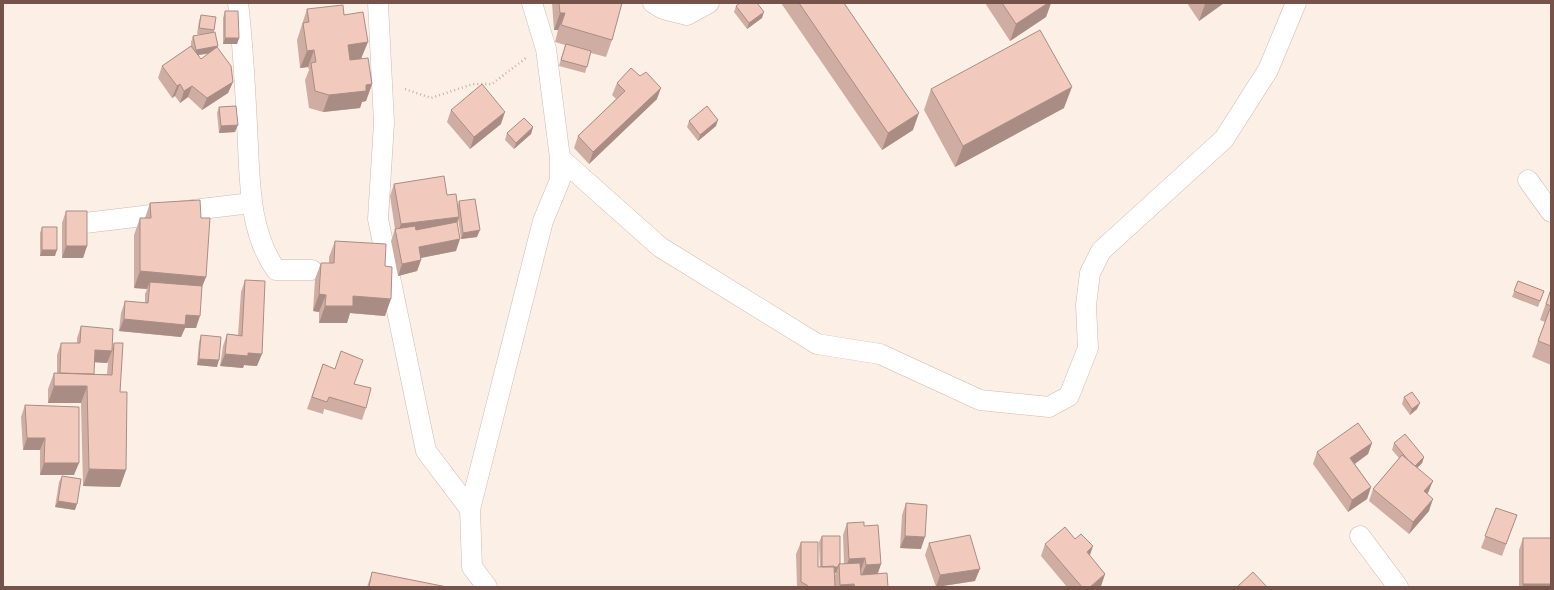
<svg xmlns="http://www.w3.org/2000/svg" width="1554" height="590" font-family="'Open Sans',sans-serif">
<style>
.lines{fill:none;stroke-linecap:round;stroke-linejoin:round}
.minor-casing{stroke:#d0b8ae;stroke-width:21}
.path{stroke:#d7aca0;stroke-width:2.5;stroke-dasharray:1 3;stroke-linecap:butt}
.minor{stroke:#fff;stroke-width:20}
.wall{fill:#d0ada3;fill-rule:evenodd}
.shaded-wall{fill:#a98d84}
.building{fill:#f2c9bd;stroke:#a98d84}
</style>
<rect width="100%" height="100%" fill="#fcf0e6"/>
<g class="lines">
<g class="minor-casing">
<path id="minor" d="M238 3C243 44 245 84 247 125 250 173 247 229 276 270H312
M378 3 384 123 378 219 426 451 470 509
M532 3 546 49 560 158 660 247 817 344 880 354 980 400 1049 407 1069 396 1088 348 1086 305 1090 273 1101 251 1224 139 1268 70 1296 3
M653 3 663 9 687 15 709 3
M1528 180 1551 212
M85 223 251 203
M1360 536 1398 587
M487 587 472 567 470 509 543 221 560 180V158"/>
</g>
<path class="path" d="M405 89 431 98 473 84H492L526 58"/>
<use href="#minor" class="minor"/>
</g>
<path class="wall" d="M552 3H622L612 40 606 57 591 53 585 73 559 66 565 45 555 42 558 30H554Z
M781 3H844L913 130 882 150Z
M985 3H1051L1046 17 1010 41Z
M1187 3H1224L1199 21Z
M736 6 762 18 747 29 734 12Z
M307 9 344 15 372 84 366 101 362 102 360 108 323 112 309 108 305 80 309 70 308 67 300 68 297 40Z
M225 11 239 38 237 44H223V18Z
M201 15 214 30V32L217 47 233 82 228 93 202 110 188 97 180 103 175 96 172 98 158 78 162 66 191 46V42L193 36 201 34H197L199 21ZM208 54 201 59 198 55Z
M617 83 657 99 589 164 574 148 578 136 616 99 612 95Z
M931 89 1064 108 955 167 924 110Z
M219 107 235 132 219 133 217 113Z
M451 110 501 124 470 149 447 122Z
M689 121 716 126 698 141 687 127Z
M533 127 531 134 514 149 505 140 507 133Z
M394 184 447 195 458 205 459 201 477 237 461 239 458 219 457 223 456 251 421 258V260L417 271 398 276 391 241 395 229 390 196Z
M150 203 206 277 202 287 196 328H185L181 337 119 331 121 313 125 301 145 303V294L147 289 134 288V235L140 218H145Z
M66 211 87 246 83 258H62V223Z
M42 227 55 256H40V233Z
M335 241 385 266V316L350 313 347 323H319V312L313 311 315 279 321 263H329V257Z
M245 280 257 366 244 365 243 368 220 366 223 346 227 334 238 335 241 292Z
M1518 281 1544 291 1538 307 1512 297Z
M1551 289V365L1532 357 1545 322 1540 320Z
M81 326 112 348 114 343 120 392 126 470 120 487 83 486 81 403H48V389L54 373H57V355L61 343H77V338ZM94 362 107 363 108 362 107 374H94Z
M201 335 217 367 197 365 199 342Z
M323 364 355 384 366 408 362 420 324 409 323 414 307 409Z
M1404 397 1417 409 1410 415 1402 404Z
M25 405 74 475H40V450H23L21 417Z
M1372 443 1368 454 1355 464 1371 487 1367 499 1348 512 1313 464 1317 452Z
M1394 443 1424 457 1422 463 1417 468 1428 493 1427 494 1429 511 1409 534 1369 501 1373 489 1399 458 1392 450Z
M62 476 75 510 55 507 59 482Z
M906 503 921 549 900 548 902 515Z
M1496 508 1517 515 1502 556 1481 548Z
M847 523 864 526 881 564 877 574 888 587H835L834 576 836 573H834L835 587H797L796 554 801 542 818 567H820L819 542 822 536 840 564H844L843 535Z
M1523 538 1551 587H1519V550Z
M929 543 975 581 936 587 925 555Z
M1045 544 1090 556 1105 574 1101 586 1099 587H1067L1041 556Z
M372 572 447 587H367Z"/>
<path class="shaded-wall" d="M1048 3H1051L1046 17 1010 41 1016 24Z
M1206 3H1224L1199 21 1205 4Z
M764 12 762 18 747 29 749 23Z
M560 13H565L558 30H554Z
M225 38H239L237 44H223Z
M368 42 361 59 342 62 348 45Z
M218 46 215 52 193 56 196 50Z
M314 50 308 67 300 68 307 51Z
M233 82 228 93 202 110 207 98Z
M180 84 175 96 172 98 177 86Z
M372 84 366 101 362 102 360 108 323 112 329 95 366 85Z
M192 86 188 97 180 103 184 91Z
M1072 87 1064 108 955 167 963 146Z
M661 88 657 99 589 164 593 152Z
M505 112 501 124 470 149 474 137Z
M919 113 913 130 882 150 888 133Z
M718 120 716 126 698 141 700 135Z
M238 125 235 132 219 133 221 126Z
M533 127 531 134 514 149 516 143Z
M459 217 455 229 396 236 401 224Z
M480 230 477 237 461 239 463 233Z
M460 239 456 251 415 259 419 247Z
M66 246H87L83 258H62Z
M42 250H57L55 256H40Z
M421 260 417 271 398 276 402 264Z
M140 271 206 277 199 294 150 282 147 289 134 288Z
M319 294 326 295 319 312 313 311Z
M353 296 391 299 385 316 350 313 347 323H319L325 306Z
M186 315 200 316 196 328H185L181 337 119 331 124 319Z
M95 350 112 351 107 363 91 362Z
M248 353 262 354 257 366 244 365 243 368 220 366 225 354Z
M199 359 219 360 217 367 197 365Z
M94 375 87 387 81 403H48L54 386Z
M1420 403 1417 409 1410 415 1412 409Z
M27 438H45L40 450H23Z
M1372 443 1368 454 1346 470 1350 458Z
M1424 457 1422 463 1412 473 1414 466Z
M44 463H79L74 475H40Z
M89 469 126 470 120 487 83 486Z
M1433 481 1428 493 1420 503 1424 491Z
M1371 487 1367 499 1348 512 1352 500Z
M1433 499 1429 511 1409 534 1413 522Z
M58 501 77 504 75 510 55 507Z
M905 536 925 537 921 549 900 548Z
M1093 546 1089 558 1087 552Z
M865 558 861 570 844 571 849 559Z
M881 564 877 576 861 577 866 565Z
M822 567H838L836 573H820Z
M980 569 975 581 936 587 940 575Z
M1105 574 1101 586 1099 587H1090Z
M854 584 853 587H840V585Z
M1523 584H1551V587H1522Z"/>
<path class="building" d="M559 3H622L612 40 561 25 565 13H560Z
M740 3H757L764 12 749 23 736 6Z
M799 3H844L919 113 888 133Z
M1002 3H1048L1016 24Z
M343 5 344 15 363 12 368 42 348 45 350 60 368 58 372 84 366 85V91L329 95 315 91 311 63 316 62 314 50 307 51 303 23 309 22 307 9Z
M225 11H238L239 38H225Z
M201 15 216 17 214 30 199 28Z
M1040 30 1072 87 963 146 931 89Z
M215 32 218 46 196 50 193 36Z
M566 44 591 51 587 67 561 60Z
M191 46 201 59 217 47 231 66 233 82 207 98 192 86 184 91 180 84 177 86 162 66Z
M631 68 640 76 646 72 661 88 593 152 578 136 625 91 617 83Z
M482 84 505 112 474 137 451 110Z
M236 106 238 125 221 126 219 107Z
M707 106 718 120 700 135 689 121Z
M524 118 533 127 516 143 507 133Z
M444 176 447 195 456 194 459 217 401 224 394 184Z
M475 199 480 230 463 233 459 201Z
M200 200 201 218H210L206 277 140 271V218H151L150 203Z
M66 211H87V246H66Z
M457 222 460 239 419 247 421 260 402 264 395 229 415 226 416 230Z
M42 227H57V250H42Z
M335 241 386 244 385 266 392 267 391 299 353 296V306H325L326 295 319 294 321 263H334Z
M245 280 265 281 262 354 248 353V356L225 354 227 334 242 336Z
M1518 281 1544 291 1540 301 1514 291Z
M150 282 202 286 200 316 186 315 185 325 124 319 125 301 148 303Z
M1551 289V306L1546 304Z
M1551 306V346L1538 341Z
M81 326 113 329 112 351 95 350 94 374 60 373 61 343H80Z
M201 335 221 337 219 360 199 359Z
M114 343H123L120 392H127L126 470 89 469 87 386H54V373L112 375Z
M341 351 363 360 354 384 371 388 366 408 329 397 327 402 312 397 323 364 335 369Z
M1412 392 1420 403 1412 409 1404 397Z
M25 405 79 407V463H44L45 438H27Z
M1358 423 1372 443 1350 458 1371 487 1352 500 1317 452Z
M1405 434 1424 457 1415 466 1409 461 1394 443Z
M1402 455 1433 481 1424 491 1433 499 1413 522 1373 489Z
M62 476 81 479 77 504 58 501Z
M906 503 927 505 925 537 905 536Z
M1496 508 1517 515 1506 544 1485 536Z
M864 522V526L878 525 881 564 866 565 865 558 849 559 847 523Z
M1065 527 1075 539 1081 534 1093 546 1087 552 1105 574 1090 587H1082L1045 544Z
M970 535 980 569 940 575 929 543Z
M822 536H840V564H839L838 567H822Z
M1523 538H1551V584H1523Z
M801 542H818V567L834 566 835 587H808L807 585 801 582Z
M860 563 861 575 887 573 888 587H855L854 584 840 585 839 564Z
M372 572 447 587H369Z
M1253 572 1267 587H1237Z"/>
<rect width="1554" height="590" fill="none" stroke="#76534a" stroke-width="8"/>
</svg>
